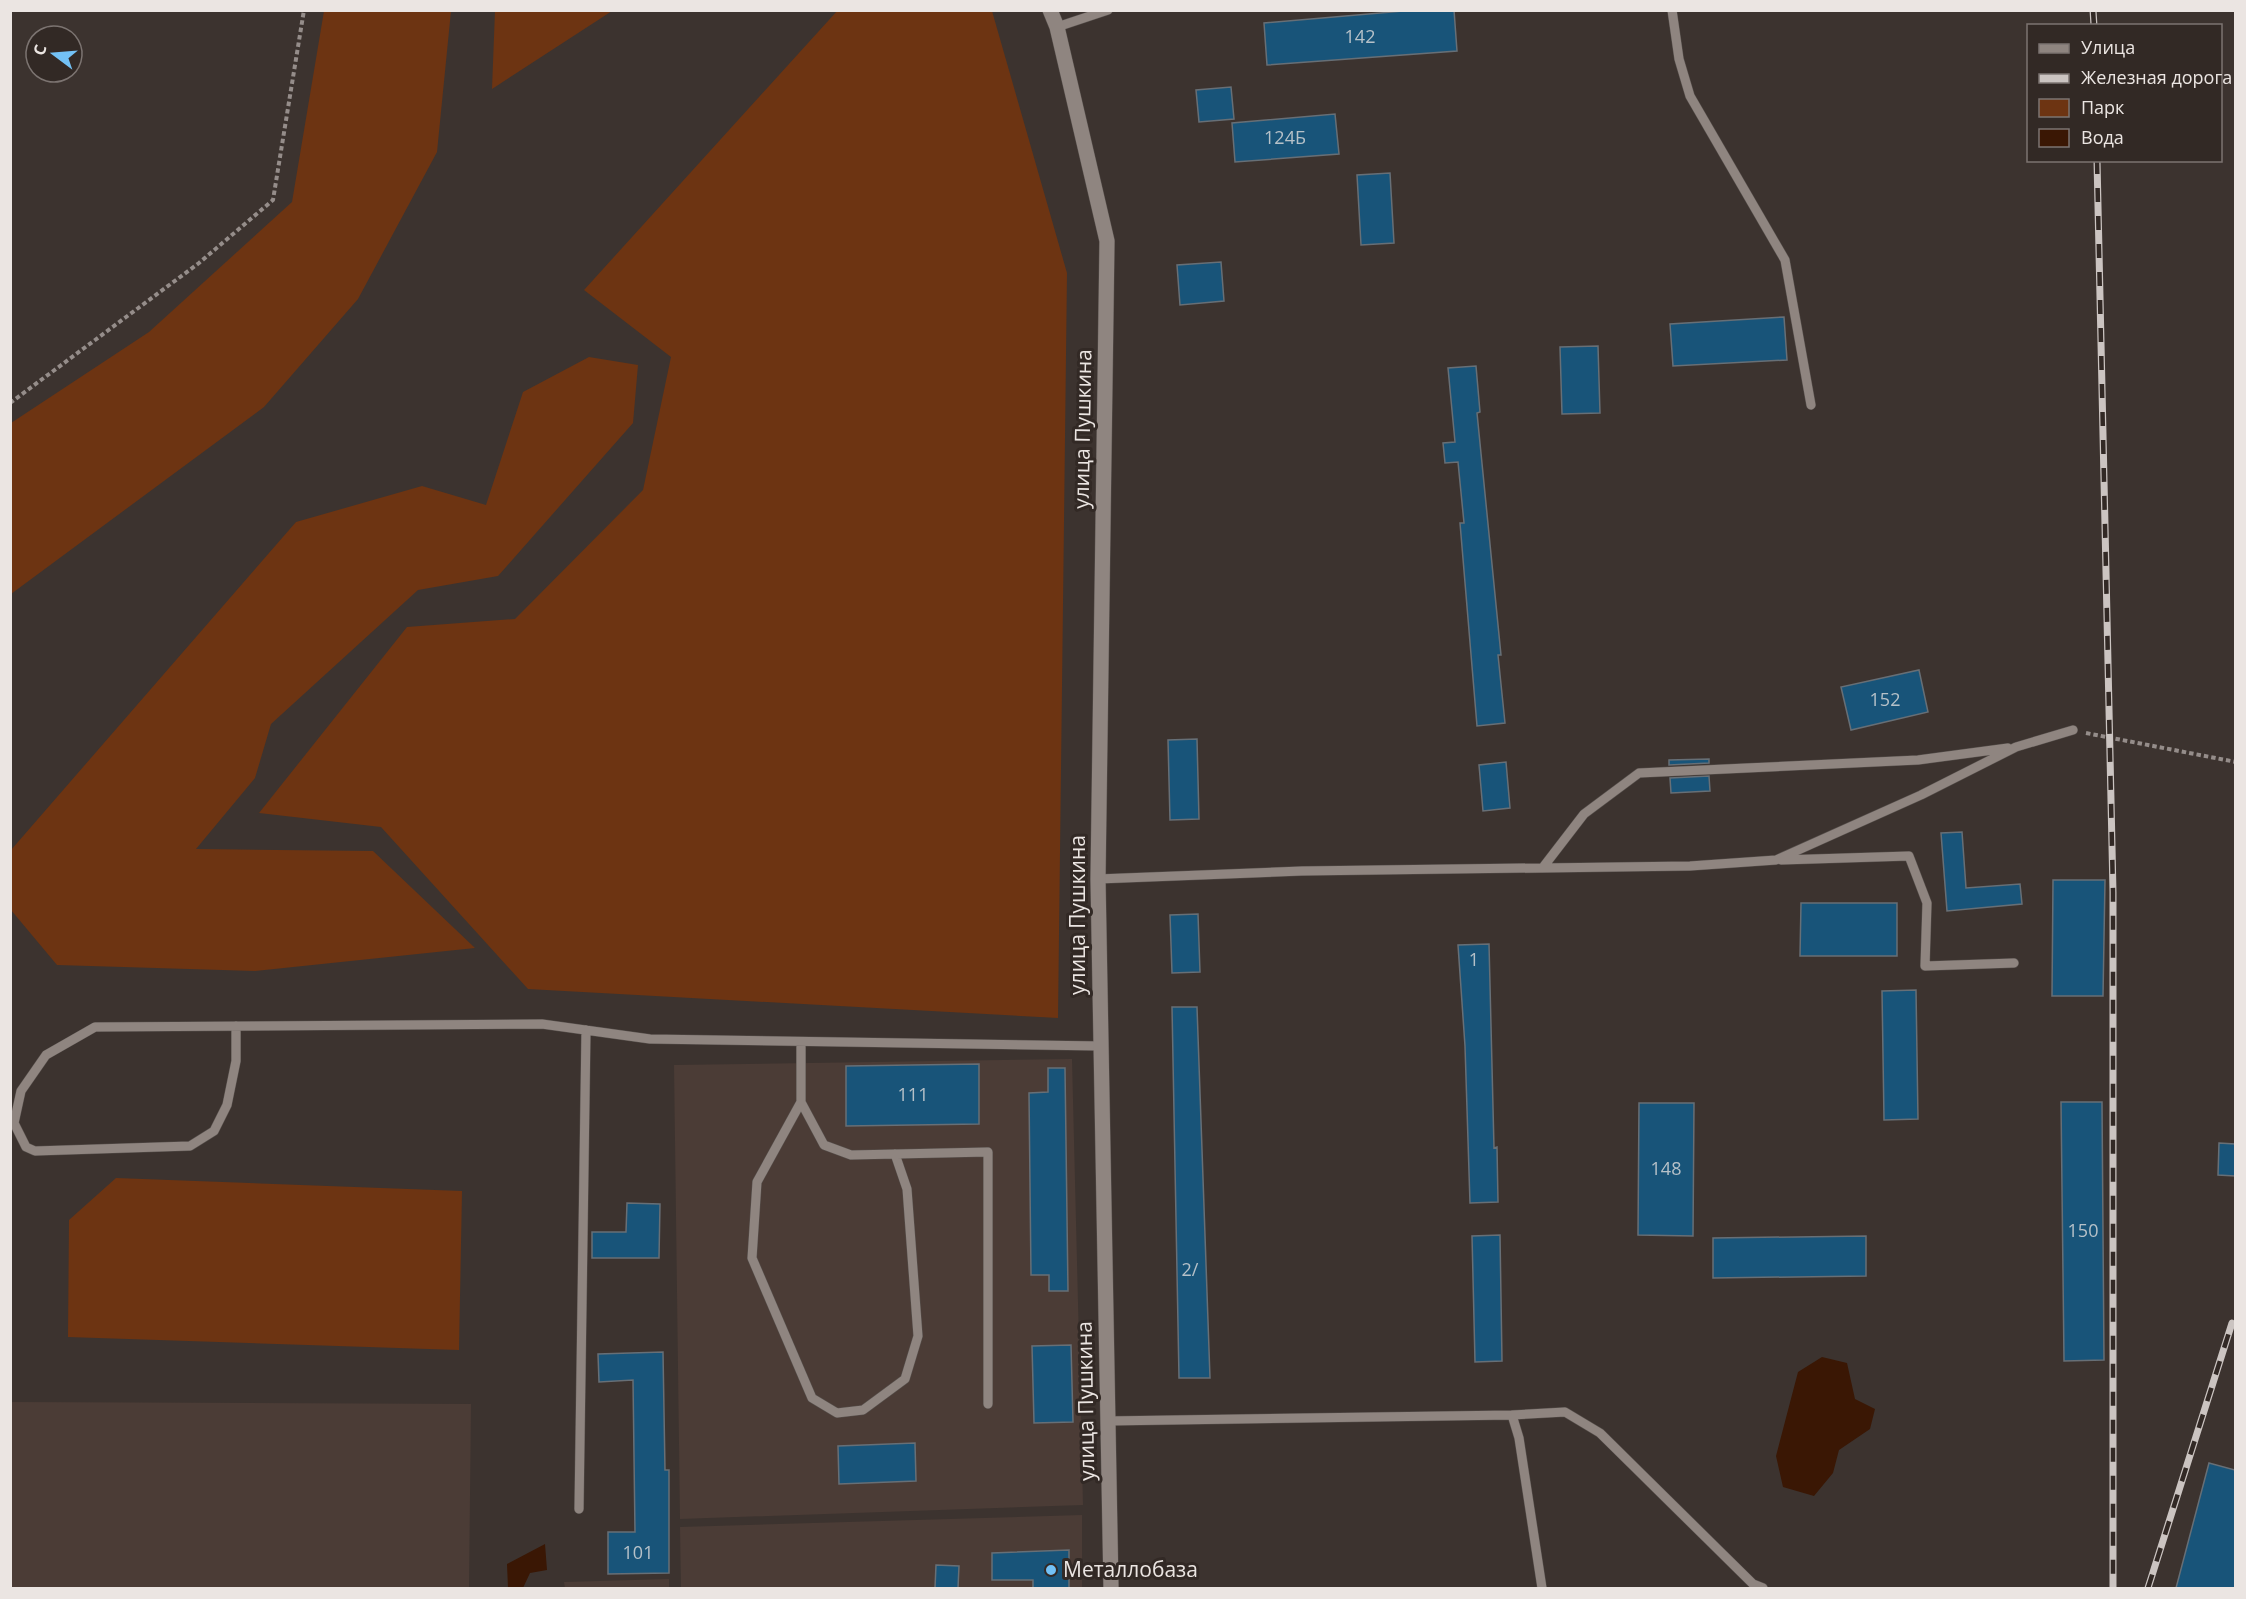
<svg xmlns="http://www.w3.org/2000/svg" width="2246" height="1599" font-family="'Open Sans',sans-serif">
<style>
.built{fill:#4b3c36}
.green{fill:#6d3412}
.water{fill:#3a1704}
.building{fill:#185479;stroke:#676f76;stroke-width:1.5}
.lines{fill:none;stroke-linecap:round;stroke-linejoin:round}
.service-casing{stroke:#57504c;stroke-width:10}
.secondary-casing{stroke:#57504c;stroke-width:16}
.path{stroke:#958d8a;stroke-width:4;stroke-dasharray:4.5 3;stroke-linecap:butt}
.service{stroke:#8f8580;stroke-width:9}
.secondary{stroke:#8f8580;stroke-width:15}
.rail-casing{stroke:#cbc4c1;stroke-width:7}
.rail{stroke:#322925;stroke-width:4.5;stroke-dasharray:14;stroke-linecap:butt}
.poi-dot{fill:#73c1f5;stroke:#322925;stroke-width:2}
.labels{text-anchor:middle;stroke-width:6;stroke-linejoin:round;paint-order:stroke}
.number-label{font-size:18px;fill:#b6c1c8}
.street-label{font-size:21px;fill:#ebe5e2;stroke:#322925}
.poi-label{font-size:21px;fill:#ebe5e2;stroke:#322925;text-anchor:start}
</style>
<rect width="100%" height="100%" fill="#3c332f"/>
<path class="built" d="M1072 1059 1083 1505 680 1519 674 1065Z
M11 1402 471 1404 469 1588H11Z
M1082 1515V1588H681L680 1527Z
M669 1579V1588H565L564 1582Z"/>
<path class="green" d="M838 10 992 11 1067 273 1058 1018 528 989 381 827 259 813 407 627 515 619 643 490 671 357 584 290Z
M324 11H451L437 152 358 299 264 407 11 594V423L149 332 292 202Z
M495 11V10L612 11 492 89Z
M589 357 638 365 633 423 498 576 418 590 271 724 255 778 196 849 373 851 475 948 255 971 57 965 11 910V850L296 522 422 486 486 505 523 392Z
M116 1178 462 1191 459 1350 68 1337 69 1220Z"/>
<path class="water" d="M1822 1357 1847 1363 1855 1399 1875 1409 1870 1429 1839 1450 1833 1473 1814 1496 1783 1487 1776 1456 1798 1372Z
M545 1544 547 1570 530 1573 523 1588H508L507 1564Z"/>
<path class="building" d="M1415 10H1454L1457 51 1267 65 1264 23Z
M1231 87 1234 119 1199 122 1196 90Z
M1335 114 1339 154 1235 162 1232 123Z
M1390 173 1394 243 1361 245 1357 175Z
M1221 262 1224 301 1180 305 1177 265Z
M1784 317 1787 360 1673 366 1670 324Z
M1598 346 1600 413 1562 414 1560 347Z
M1476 366 1480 412 1477 413 1501 655H1498L1505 723 1477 726 1460 523H1464L1458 462 1445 463 1443 443 1455 442 1448 368Z
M1919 670 1928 712 1851 730 1841 687Z
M1197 739 1199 819 1170 820 1168 740Z
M1709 759V763L1669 765V760Z
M1506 762 1510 808 1483 811 1479 765Z
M1709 776 1710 791 1671 793 1670 778Z
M1962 832 1966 888 2020 884 2022 904 1947 911 1941 833Z
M2053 880H2105L2103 996H2052Z
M1801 903H1897V956H1800Z
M1198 914 1200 972 1172 973 1170 915Z
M1489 944 1494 1148 1497 1147 1498 1202 1470 1203 1465 1046 1458 945Z
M1916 990 1918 1119 1884 1120 1882 991Z
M1172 1007H1197L1210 1378H1179Z
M979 1064V1124L846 1126V1066Z
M1048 1068H1065L1068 1291H1049V1275H1031L1029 1093 1048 1092Z
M2061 1102H2102L2104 1360 2064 1361Z
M1639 1103H1694L1693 1236 1638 1235Z
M2219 1143 2235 1144V1176L2218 1175Z
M627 1203 660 1204 659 1258H592V1232H626Z
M1500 1235 1502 1361 1475 1362 1472 1236Z
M1866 1236V1276L1713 1278V1238Z
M1071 1345 1073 1422 1034 1423 1032 1346Z
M663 1352 665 1470H669V1573L608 1574V1532H635L633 1380 599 1382 598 1354Z
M915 1443 916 1481 839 1484 838 1446Z
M2209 1463 2235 1470V1588H2176Z
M1069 1550V1588H1033V1580H992V1553Z
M936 1565 959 1566 958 1588H935Z"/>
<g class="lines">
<g class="service-casing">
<path id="service" d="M1672 10 1679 59 1690 96 1785 260 1811 405
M1057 27 1108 10
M1781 860 1909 856 1927 903 1925 966 2014 963
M1544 866 1584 814 1639 773 1918 760 2008 748
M1098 879 1302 871 1690 866 1776 860 1921 795 2016 747 2073 730
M236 1026V1061L227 1105 214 1131 190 1146 35 1151 26 1147 14 1123 21 1091 46 1055 95 1027 542 1024 650 1039 1101 1046
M801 1043V1102L824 1145 851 1155 988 1152V1404
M801 1102 757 1182 752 1258 812 1398 837 1413 863 1410 905 1379 918 1336 907 1189 895 1154
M1512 1415 1565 1412 1600 1433 1753 1584 1763 1588
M1107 1421 1512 1415 1519 1438 1542 1588
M579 1509 586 1030"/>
</g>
<g class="secondary-casing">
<path id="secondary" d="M1050 10 1057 27 1107 241 1098 879 1111 1588"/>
</g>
<path class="path" d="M10 403 199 263 273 200 304 10
M2086 733 2236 762"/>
<use href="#service" class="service"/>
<use href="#secondary" class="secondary"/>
<g class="rail-casing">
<path id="rail" d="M2093 10 2094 26
M2097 160 2113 892V1588
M2148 1588 2232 1323"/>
</g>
<use href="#rail" class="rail"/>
</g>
<circle class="poi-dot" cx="1051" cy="1570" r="6"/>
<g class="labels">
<g class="number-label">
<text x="1360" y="43">142</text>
<text x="1285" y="144">124Б</text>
<text x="1885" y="706">152</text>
<text x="1474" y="966">1</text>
<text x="913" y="1101">111</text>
<text x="1666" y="1175">148</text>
<text x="2083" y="1237">150</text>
<text x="1190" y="1276">2/</text>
<text x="638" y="1559">101</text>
</g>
<g class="street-label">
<text transform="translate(1083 429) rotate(-89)" y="7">улица Пушкина</text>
<text transform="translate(1078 915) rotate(-90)" y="7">улица Пушкина</text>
<text transform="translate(1086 1401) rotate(-91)" y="7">улица Пушкина</text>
</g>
<g class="poi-label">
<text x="1063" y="1577">Металлобаза</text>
</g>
</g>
<rect width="2246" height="1599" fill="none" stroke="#ebe5e2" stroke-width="24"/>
<rect x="2027" y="24" width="195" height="138" fill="#322925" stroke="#7c7471" stroke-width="1.5"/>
<rect x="2039" y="44" width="30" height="9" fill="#8f8580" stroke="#7c7471" stroke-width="1.5"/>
<text x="2081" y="54" font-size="18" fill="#ebe5e2">Улица</text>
<rect x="2039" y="74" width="30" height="9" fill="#cbc4c1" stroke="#7c7471" stroke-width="1.5"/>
<text x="2081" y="84" font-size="18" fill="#ebe5e2">Железная дорога</text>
<rect x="2039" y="99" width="30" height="18" fill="#6d3412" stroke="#7c7471" stroke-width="1.5"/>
<text x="2081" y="114" font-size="18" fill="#ebe5e2">Парк</text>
<rect x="2039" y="129" width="30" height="18" fill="#3a1704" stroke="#7c7471" stroke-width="1.5"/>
<text x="2081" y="144" font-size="18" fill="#ebe5e2">Вода</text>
<g transform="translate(54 54) rotate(286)"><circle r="28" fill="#322925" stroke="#7c7471" stroke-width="1.5"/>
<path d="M0-4.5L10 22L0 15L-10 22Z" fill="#73c1f5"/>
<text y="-9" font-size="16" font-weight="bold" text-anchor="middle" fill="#ebe5e2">С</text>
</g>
</svg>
